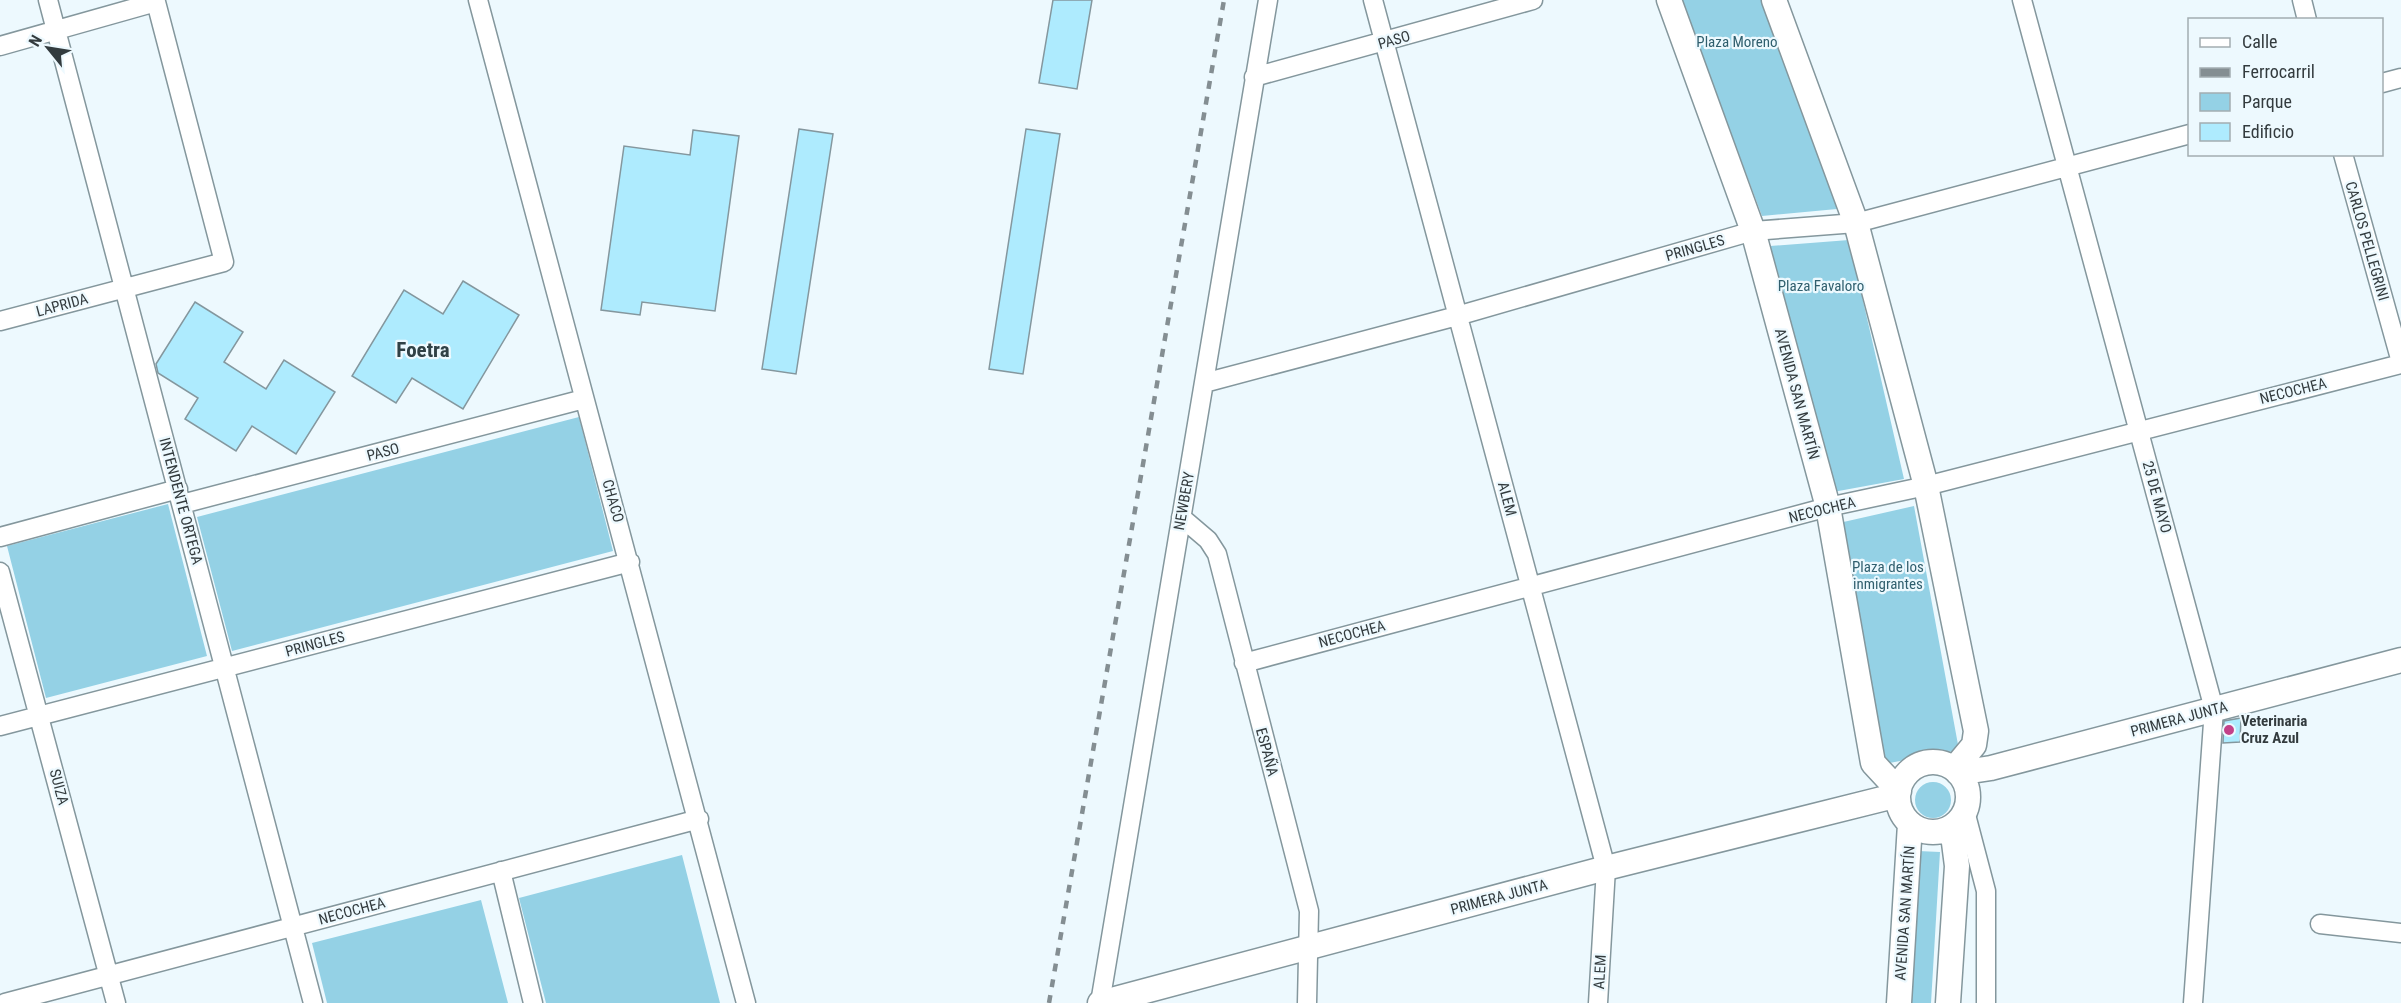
<svg xmlns="http://www.w3.org/2000/svg" width="2401" height="1003" font-family="'Roboto Condensed',sans-serif">
<style>
.green{fill:#94d1e5}
.building{fill:#aeebfe;stroke:#84979e;stroke-width:1.5}
.lines{fill:none;stroke-linecap:round;stroke-linejoin:round}
.minor-casing{stroke:#84979d;stroke-width:21}
.secondary-casing{stroke:#84979d;stroke-width:27}
.minor{stroke:#fff;stroke-width:18}
.secondary{stroke:#fff;stroke-width:24}
.rail{stroke:#848e92;stroke-width:4.5;stroke-dasharray:8 8;stroke-linecap:butt}
.poi-dot{fill:#c34189;stroke:#edf9fe;stroke-width:2}
.labels{text-anchor:middle;stroke-width:4.5;stroke-linejoin:round;paint-order:stroke}
.street-label{font-size:15px;fill:#333b3e;stroke:#edf9fe}
.park-label{font-size:15px;fill:#305f6e;stroke:#edf9fe}
.poi-label{font-size:15px;font-weight:bold;fill:#333b3e;stroke:#edf9fe;text-anchor:start}
.district-label{font-size:21px;font-weight:bold;fill:#304146;stroke:#edf9fe}
</style>
<rect width="100%" height="100%" fill="#edf9fe"/>
<path class="green" d="M1681 0H1762L1837 209 1762 216Z
M1849 240 1904 479 1833 492 1770 246Z
M579 417 613 551 232 651 197 517Z
M168 504 207 656 46 698 7 546Z
M1914 506 1959 750 1884 764 1839 523Z
M1915 800a18 18 0 1 1 36 0a18 18 0 1 1-36 0Z
M1918 851 1940 852 1931 1003H1909Z
M682 855 720 1003H546L519 898Z
M481 900 508 1003H327L312 943Z"/>
<path class="building" d="M1053 0H1092L1077 89 1039 83Z
M799 129 833 134 796 374 762 369Z
M1026 129 1060 134 1023 374 989 369Z
M693 130 739 136 715 311 642 302 640 315 601 310 624 146 690 155Z
M463 281 519 315 463 409 412 378 396 403 352 376 404 290 443 314Z
M195 302 243 332 224 362 266 389 284 360 335 392 296 454 252 426 236 451 185 419 198 398 158 373 156 364Z
M2241 718 2240 742 2223 743 2224 721Z"/>
<g class="lines">
<g class="minor-casing">
<path id="minor" d="M48 0 313 1003
M478 0 746 1003
M1373 0 1606 868 1598 1003
M2022 0 2214 709 2193 1003
M2302 0 2307 20
M0 46 156 2 224 262 0 321
M1254 77 1533 0
M2382 83 2401 78
M2343 154 2401 362
M1204 383 1457 316 1753 231 1856 223 2190 134
M182 504 584 399
M1181 517 1208 540 1217 554 1309 911 1307 1003
M0 537 178 489
M0 572 116 1003
M1244 663 1828 507 1926 486 2401 364
M0 726 630 562
M1965 811 1986 891V1003
M501 871 533 1003
M2320 924 2401 933
M5 1003 699 819
M1100 1003 1268 0"/>
</g>
<g class="secondary-casing">
<path id="secondary" d="M1669 0 1753 231 1828 507 1873 763 1899 791
M1774 0 1856 223 1926 486 1976 731 1974 745 1954 769
M1898 797a35 35 0 1 1 70 0a35 35 0 1 1-70 0Z
M1958 773 1991 768 2401 660
M1100 1003 1606 868 1898 795
M1899 1003 1910 824
M1948 1003 1957 866 1952 827"/>
</g>
<use href="#minor" class="minor"/>
<use href="#secondary" class="secondary"/>
<path class="rail" d="M1049 1003 1224 0"/>
</g>
<circle class="poi-dot" cx="2229" cy="730" r="6"/>
<g class="labels">
<g class="street-label">
<text transform="translate(1394 40) rotate(-16)" y="5">PASO</text>
<text transform="translate(2367 241) rotate(74)" y="5">CARLOS PELLEGRINI</text>
<text transform="translate(1695 248) rotate(-16)" y="5">PRINGLES</text>
<text transform="translate(62 305) rotate(-15)" y="5">LAPRIDA</text>
<text transform="translate(2293 391) rotate(-14)" y="5">NECOCHEA</text>
<text transform="translate(1797 394) rotate(75)" y="5">AVENIDA SAN MARTÍN</text>
<text transform="translate(383 452) rotate(-15)" y="5">PASO</text>
<text transform="translate(2157 497) rotate(75)" y="5">25 DE MAYO</text>
<text transform="translate(1507 499) rotate(75)" y="5">ALEM</text>
<text transform="translate(181 501) rotate(75)" y="5">INTENDENTE ORTEGA</text>
<text transform="translate(613 501) rotate(74)" y="5">CHACO</text>
<text transform="translate(1184 501) rotate(-80)" y="5">NEWBERY</text>
<text transform="translate(1822 510) rotate(-14)" y="5">NECOCHEA</text>
<text transform="translate(1352 634) rotate(-15)" y="5">NECOCHEA</text>
<text transform="translate(315 644) rotate(-15)" y="5">PRINGLES</text>
<text transform="translate(2179 719) rotate(-15)" y="5">PRIMERA JUNTA</text>
<text transform="translate(1267 752) rotate(75)" y="5">ESPAÑA</text>
<text transform="translate(59 787) rotate(75)" y="5">SUIZA</text>
<text transform="translate(1499 897) rotate(-15)" y="5">PRIMERA JUNTA</text>
<text transform="translate(352 911) rotate(-15)" y="5">NECOCHEA</text>
<text transform="translate(1905 913) rotate(-86)" y="5">AVENIDA SAN MARTÍN</text>
<text transform="translate(1600 972) rotate(-87)" y="5">ALEM</text>
</g>
<g class="park-label">
<text x="1737" y="47">Plaza Moreno</text>
<text x="1821" y="291">Plaza Favaloro</text>
<text x="1888" y="572">Plaza de los<tspan x="1888" dy="17">inmigrantes</tspan></text>
</g>
<g class="poi-label">
<text x="2241" y="726">Veterinaria<tspan x="2241" dy="17">Cruz Azul</tspan></text>
</g>
<g class="district-label">
<text x="423" y="357">Foetra</text>
</g>
</g>
<rect x="2188" y="18" width="195" height="138" fill="#edf9fe" stroke="#a3adb1" stroke-width="1.5"/>
<rect x="2200" y="38" width="30" height="9" fill="#ffffff" stroke="#a3adb1" stroke-width="1.5"/>
<text x="2242" y="48" font-size="18" fill="#333b3e">Calle</text>
<rect x="2200" y="68" width="30" height="9" fill="#848e92" stroke="#a3adb1" stroke-width="1.5"/>
<text x="2242" y="78" font-size="18" fill="#333b3e">Ferrocarril</text>
<rect x="2200" y="93" width="30" height="18" fill="#94d1e5" stroke="#a3adb1" stroke-width="1.5"/>
<text x="2242" y="108" font-size="18" fill="#333b3e">Parque</text>
<rect x="2200" y="123" width="30" height="18" fill="#aeebfe" stroke="#a3adb1" stroke-width="1.5"/>
<text x="2242" y="138" font-size="18" fill="#333b3e">Edificio</text>
<g transform="translate(48 48) rotate(300)" stroke="#edf9fe" stroke-width="4.5" paint-order="stroke">
<path d="M0-4.5L10 22L0 15L-10 22Z" fill="#333b3e"/>
<text y="-9" font-size="16" font-weight="bold" text-anchor="middle" fill="#333b3e">N</text>
</g>
</svg>
